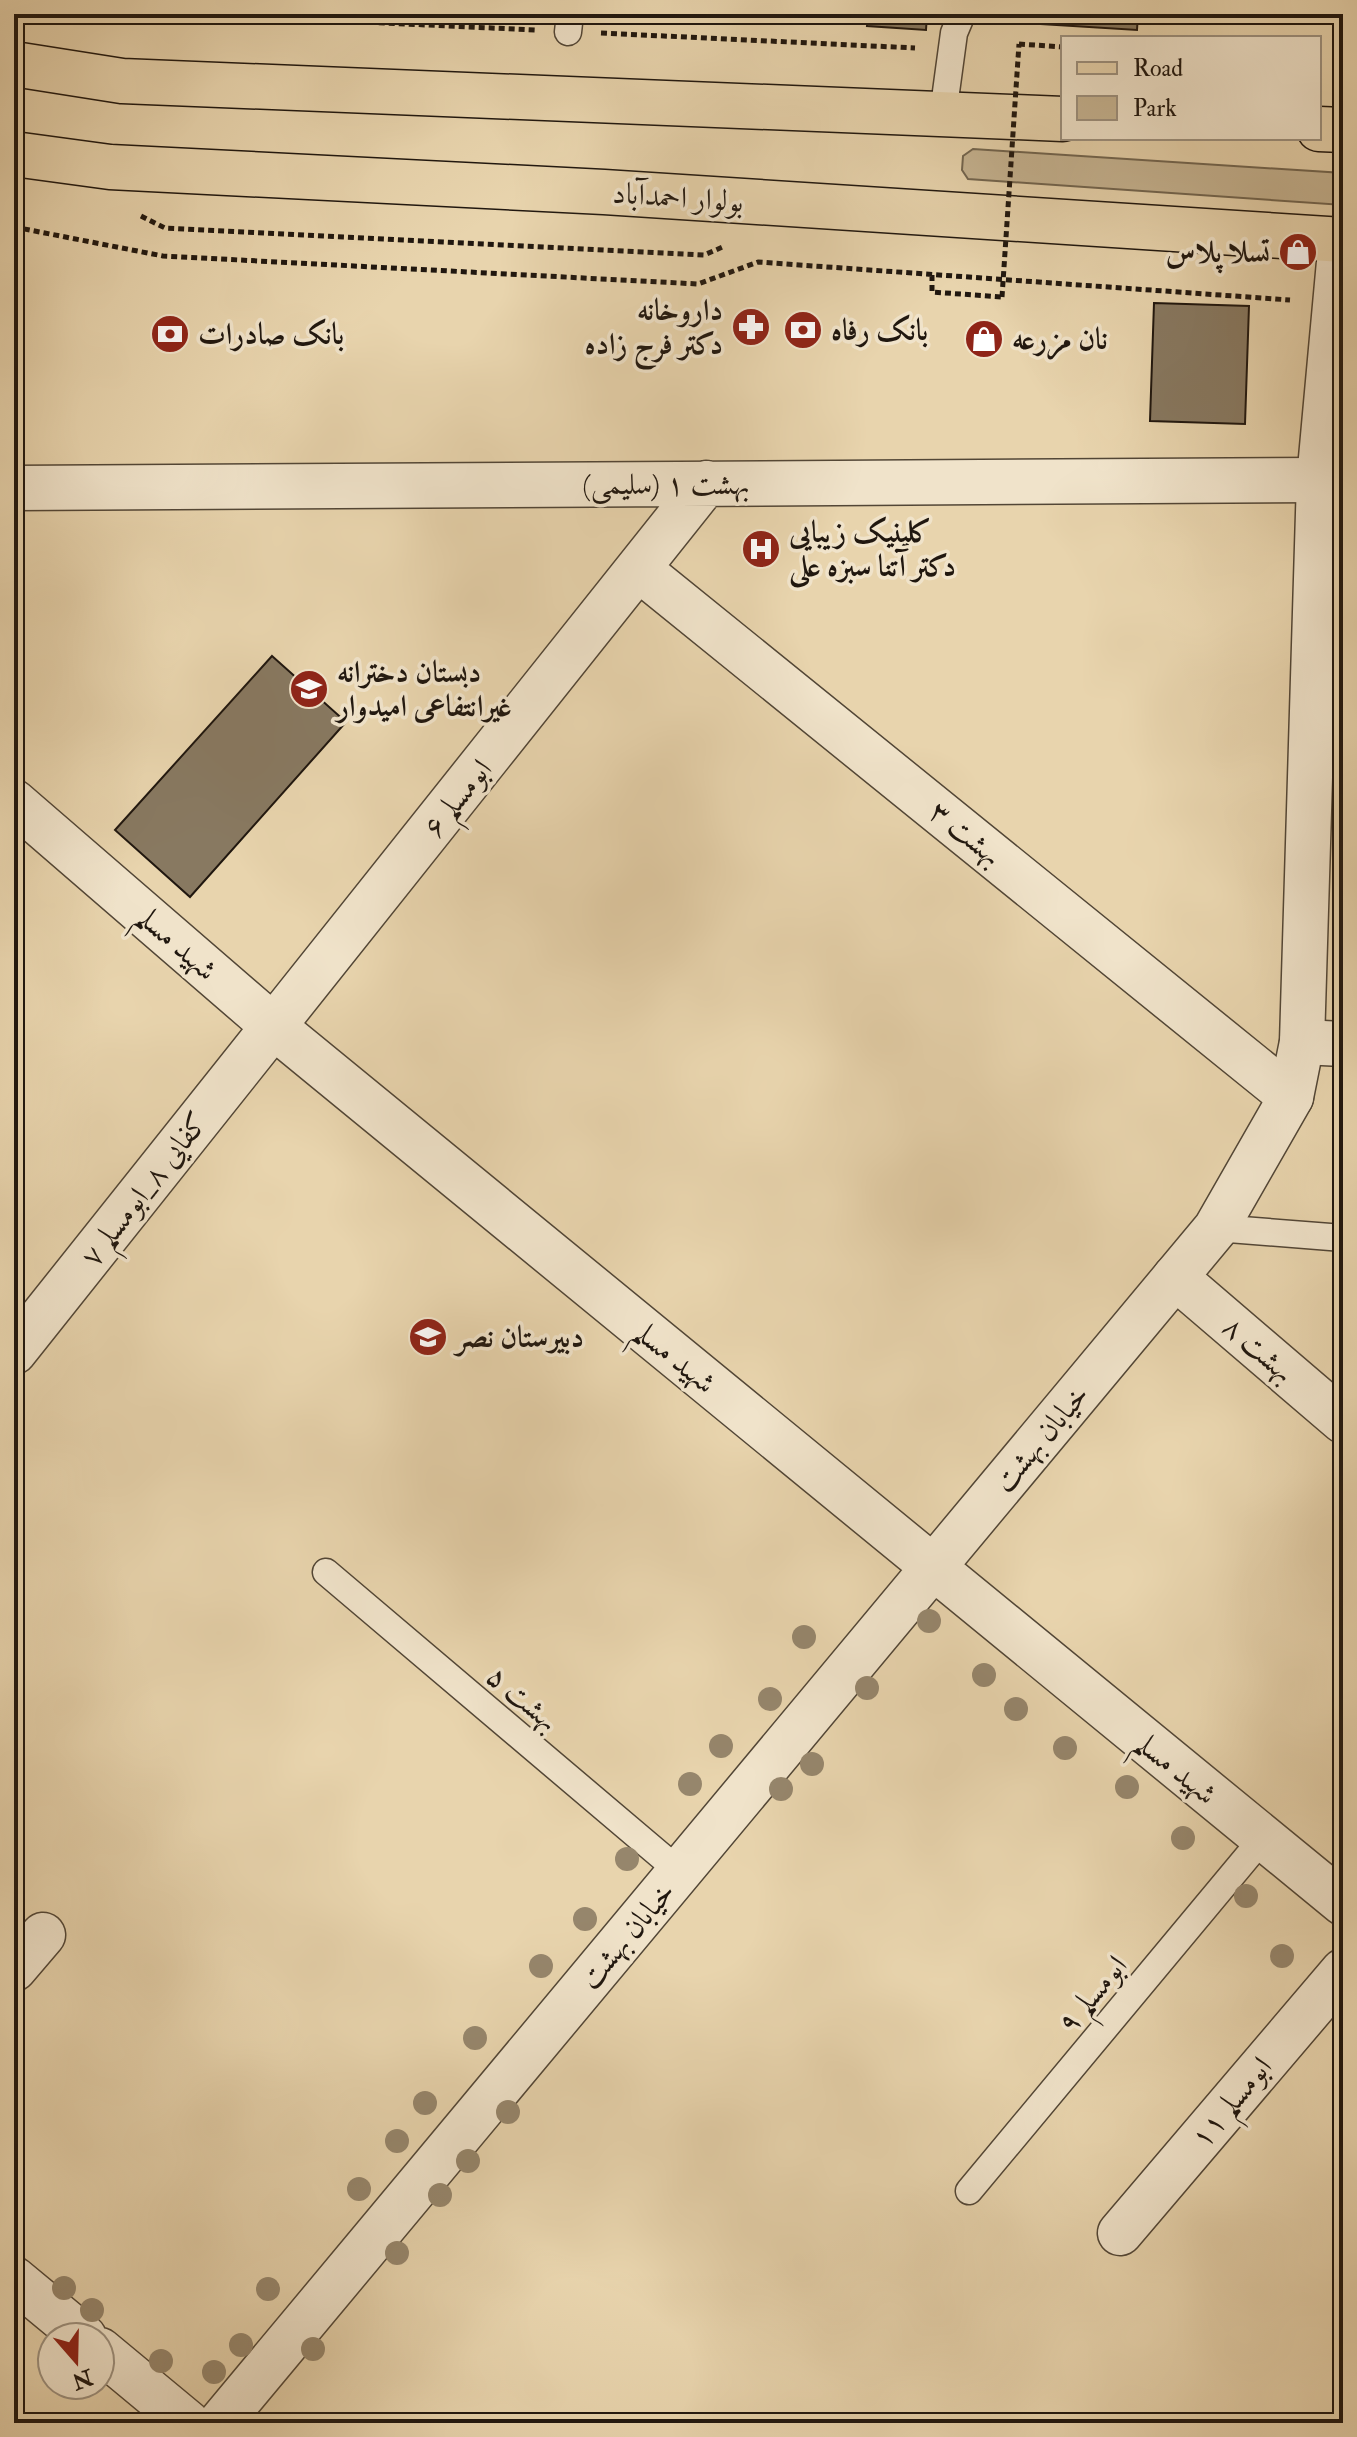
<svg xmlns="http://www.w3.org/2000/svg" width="1357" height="2437" font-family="'IM FELL Double Pica',Amiri,serif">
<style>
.green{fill:#c6b492;stroke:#736650;stroke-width:2}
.building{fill:#887961;stroke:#20170f;stroke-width:2}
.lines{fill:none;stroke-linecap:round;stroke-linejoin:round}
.service-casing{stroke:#524636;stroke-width:29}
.minor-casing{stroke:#524636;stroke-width:47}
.tertiary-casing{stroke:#524636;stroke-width:47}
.primary-casing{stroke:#20170f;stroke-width:47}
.path{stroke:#20170f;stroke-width:5;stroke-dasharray:6 4;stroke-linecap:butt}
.service{stroke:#f0e3ca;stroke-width:26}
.minor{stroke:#f0e3ca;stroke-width:44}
.tertiary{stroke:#f0e3ca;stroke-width:44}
.primary{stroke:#e8d4ad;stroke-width:44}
.path-bridge{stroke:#20170f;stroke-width:5;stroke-dasharray:6 4;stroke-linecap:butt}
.tree{fill:#96866c}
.labels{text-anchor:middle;stroke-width:7;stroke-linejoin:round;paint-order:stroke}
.street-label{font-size:30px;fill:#20170f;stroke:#f0e3ca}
.poi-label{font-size:30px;font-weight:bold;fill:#20170f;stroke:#f0e3ca;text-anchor:start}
</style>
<rect width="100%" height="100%" fill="#e8d4ad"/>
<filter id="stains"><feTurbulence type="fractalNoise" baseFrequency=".0025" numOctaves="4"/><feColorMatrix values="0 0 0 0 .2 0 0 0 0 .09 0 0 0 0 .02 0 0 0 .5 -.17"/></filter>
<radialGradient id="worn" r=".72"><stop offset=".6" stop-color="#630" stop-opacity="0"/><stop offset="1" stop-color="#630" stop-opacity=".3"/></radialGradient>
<path class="green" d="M973 149 1343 173V205L968 179 962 170 963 156Z"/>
<path class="building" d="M868 14H927L926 30 867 26Z
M1025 14H1138L1137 30 1025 23Z
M1154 303 1249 306 1245 424 1150 421Z
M1343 506V559H1333L1337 508Z
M272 656 346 722 190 897 115 830Z"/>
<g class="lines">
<g class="service-casing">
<path id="service" d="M568 32 570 14
M943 114 954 33 962 14
M1216 1228 1343 1238
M326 1572 680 1872
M969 2191 1263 1838"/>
</g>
<g class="minor-casing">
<path id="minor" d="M14 488 1319 480
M640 570 1291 1097
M1302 1042 1343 1044
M1175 1277 1343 1421
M14 1352 706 483
M14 1969 43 1935
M1120 2233 1343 1971"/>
</g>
<g class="tertiary-casing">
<path id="tertiary" d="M14 802 273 1026 1343 1903
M14 2279 84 2337
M100 2350 188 2423
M220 2423 1216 1228 1291 1097 1302 1042 1319 480 1341 240"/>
</g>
<g class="primary-casing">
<path id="primary" d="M14 64 122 81 1063 119
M1319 129 1343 130
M14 154 110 167 604 192 1343 240"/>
</g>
<path class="path" d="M189 14 535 30
M601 33 915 48
M1019 44 1063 47
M141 216 165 228 704 255 725 246
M14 227 163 256 698 284 758 262 1290 300
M932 275V292L1002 297"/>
<use href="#service" class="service"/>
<use href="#minor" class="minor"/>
<use href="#tertiary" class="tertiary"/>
<use href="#primary" class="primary"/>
<path class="path-bridge" d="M1002 297 1019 44"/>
</g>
<g class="tree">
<circle cx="929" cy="1621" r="12"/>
<circle cx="804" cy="1637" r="12"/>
<circle cx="984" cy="1675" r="12"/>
<circle cx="867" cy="1688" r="12"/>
<circle cx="770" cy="1699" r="12"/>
<circle cx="1016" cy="1709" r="12"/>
<circle cx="721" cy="1746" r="12"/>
<circle cx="1065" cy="1748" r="12"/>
<circle cx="812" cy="1764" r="12"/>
<circle cx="690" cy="1784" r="12"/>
<circle cx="1127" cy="1787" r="12"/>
<circle cx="781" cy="1789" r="12"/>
<circle cx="1183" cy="1838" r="12"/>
<circle cx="627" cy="1859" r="12"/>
<circle cx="1246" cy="1896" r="12"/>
<circle cx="585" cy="1919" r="12"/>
<circle cx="1282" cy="1956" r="12"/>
<circle cx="541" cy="1966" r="12"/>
<circle cx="475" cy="2038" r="12"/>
<circle cx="425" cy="2103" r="12"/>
<circle cx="508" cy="2112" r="12"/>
<circle cx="397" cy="2141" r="12"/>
<circle cx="468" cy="2161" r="12"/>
<circle cx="359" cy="2189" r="12"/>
<circle cx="440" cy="2195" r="12"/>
<circle cx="397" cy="2253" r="12"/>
<circle cx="64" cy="2288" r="12"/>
<circle cx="268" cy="2289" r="12"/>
<circle cx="92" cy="2310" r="12"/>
<circle cx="241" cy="2345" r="12"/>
<circle cx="313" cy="2349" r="12"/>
<circle cx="161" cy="2361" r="12"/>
<circle cx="214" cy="2372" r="12"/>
</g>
<defs>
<g id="shop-disc" transform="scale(2)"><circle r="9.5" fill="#8f2418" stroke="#f0e3ca"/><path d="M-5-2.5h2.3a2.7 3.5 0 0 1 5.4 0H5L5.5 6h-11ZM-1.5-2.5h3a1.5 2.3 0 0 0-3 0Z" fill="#fff"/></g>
<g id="pharmacy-disc" transform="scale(2)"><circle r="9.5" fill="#8f2418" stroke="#f0e3ca"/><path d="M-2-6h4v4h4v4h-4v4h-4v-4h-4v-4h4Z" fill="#fff"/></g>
<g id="bank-disc" transform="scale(2)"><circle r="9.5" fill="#8f2418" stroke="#f0e3ca"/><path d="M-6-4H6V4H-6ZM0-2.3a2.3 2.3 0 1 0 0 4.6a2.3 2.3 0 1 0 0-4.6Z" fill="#fff"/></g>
<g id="hospital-disc" transform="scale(2)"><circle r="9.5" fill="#8f2418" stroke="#f0e3ca"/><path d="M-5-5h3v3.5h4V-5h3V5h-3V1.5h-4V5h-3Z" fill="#fff"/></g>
<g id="school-disc" transform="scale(2)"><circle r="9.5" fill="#8f2418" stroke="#f0e3ca"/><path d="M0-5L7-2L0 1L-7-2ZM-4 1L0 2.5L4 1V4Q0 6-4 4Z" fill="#fff"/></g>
</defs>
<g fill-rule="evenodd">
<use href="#shop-disc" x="1298" y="252"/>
<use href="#pharmacy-disc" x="751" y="327"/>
<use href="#bank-disc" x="803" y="330"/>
<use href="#bank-disc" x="170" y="334"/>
<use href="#shop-disc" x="984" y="339"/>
<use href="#hospital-disc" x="761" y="549"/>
<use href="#school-disc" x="309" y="689"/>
<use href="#school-disc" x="428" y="1337"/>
</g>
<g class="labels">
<g class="street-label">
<text transform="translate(678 197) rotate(4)" y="10">بولوار احمدآباد</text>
<text x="666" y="494">بهشت ۱ (سلیمی)</text>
<text transform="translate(457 798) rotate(-51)" y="10">ابومسلم ۶</text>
<text transform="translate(966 833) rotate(39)" y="10">بهشت ۳</text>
<text transform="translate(177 943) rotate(41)" y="10">شهید مسلم</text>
<text transform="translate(144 1189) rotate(-52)" y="10">کفایی ۸_ابومسلم ۷</text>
<text transform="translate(1259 1349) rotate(41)" y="10">بهشت ۸</text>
<text transform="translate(675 1357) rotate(39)" y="10">شهید مسلم</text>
<text transform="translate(1041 1438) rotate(-50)" y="10">خیابان بهشت</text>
<text transform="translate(523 1698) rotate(40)" y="10">بهشت ۵</text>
<text transform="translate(1176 1768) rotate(39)" y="10">شهید مسلم</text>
<text transform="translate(627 1935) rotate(-50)" y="10">خیابان بهشت</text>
<text transform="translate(1092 1994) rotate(-50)" y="10">ابومسلم ۹</text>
<text transform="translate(1231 2102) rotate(-50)" y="10">ابومسلم ۱۱</text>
</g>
<g class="poi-label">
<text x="1270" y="262" text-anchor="end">تسلا پلاس</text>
<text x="723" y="320" text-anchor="end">داروخانه<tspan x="723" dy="34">دکتر فرج زاده</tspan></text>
<text x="831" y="340">بانک رفاه</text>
<text x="198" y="344">بانک صادرات</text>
<text x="1012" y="349">نان مزرعه</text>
<text x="789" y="542">کلینیک زیبایی<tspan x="789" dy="34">دکتر آتنا سبزه علی</tspan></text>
<text x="337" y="682">دبستان دخترانه<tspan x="337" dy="34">غیرانتفاعی امیدوار</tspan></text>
<text x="456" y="1347">دبیرستان نصر</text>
</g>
</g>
<rect width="1357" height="2437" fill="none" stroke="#e8d4ad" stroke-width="48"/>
<rect x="16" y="16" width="1325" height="2405" fill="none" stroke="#20170f" stroke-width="4"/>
<rect x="24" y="24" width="1309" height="2389" fill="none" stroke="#20170f" stroke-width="2"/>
<rect x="1061" y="36" width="260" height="104" fill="#f0e3ca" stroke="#9d917f" stroke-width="2"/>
<rect x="1077" y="62" width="40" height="12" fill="#e8d4ad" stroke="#9d917f" stroke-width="2"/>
<text x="1133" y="76" font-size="24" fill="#20170f">Road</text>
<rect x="1077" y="96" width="40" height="24" fill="#c6b492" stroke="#9d917f" stroke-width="2"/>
<text x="1133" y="116" font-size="24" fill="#20170f">Park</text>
<g transform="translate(76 2361) rotate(160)"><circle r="38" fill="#f0e3ca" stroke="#9d917f" stroke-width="2"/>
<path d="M0-6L14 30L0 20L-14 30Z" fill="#8f2418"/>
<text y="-12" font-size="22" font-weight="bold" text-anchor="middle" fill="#20170f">N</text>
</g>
<rect width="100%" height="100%" filter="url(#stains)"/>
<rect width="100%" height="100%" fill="url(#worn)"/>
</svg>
